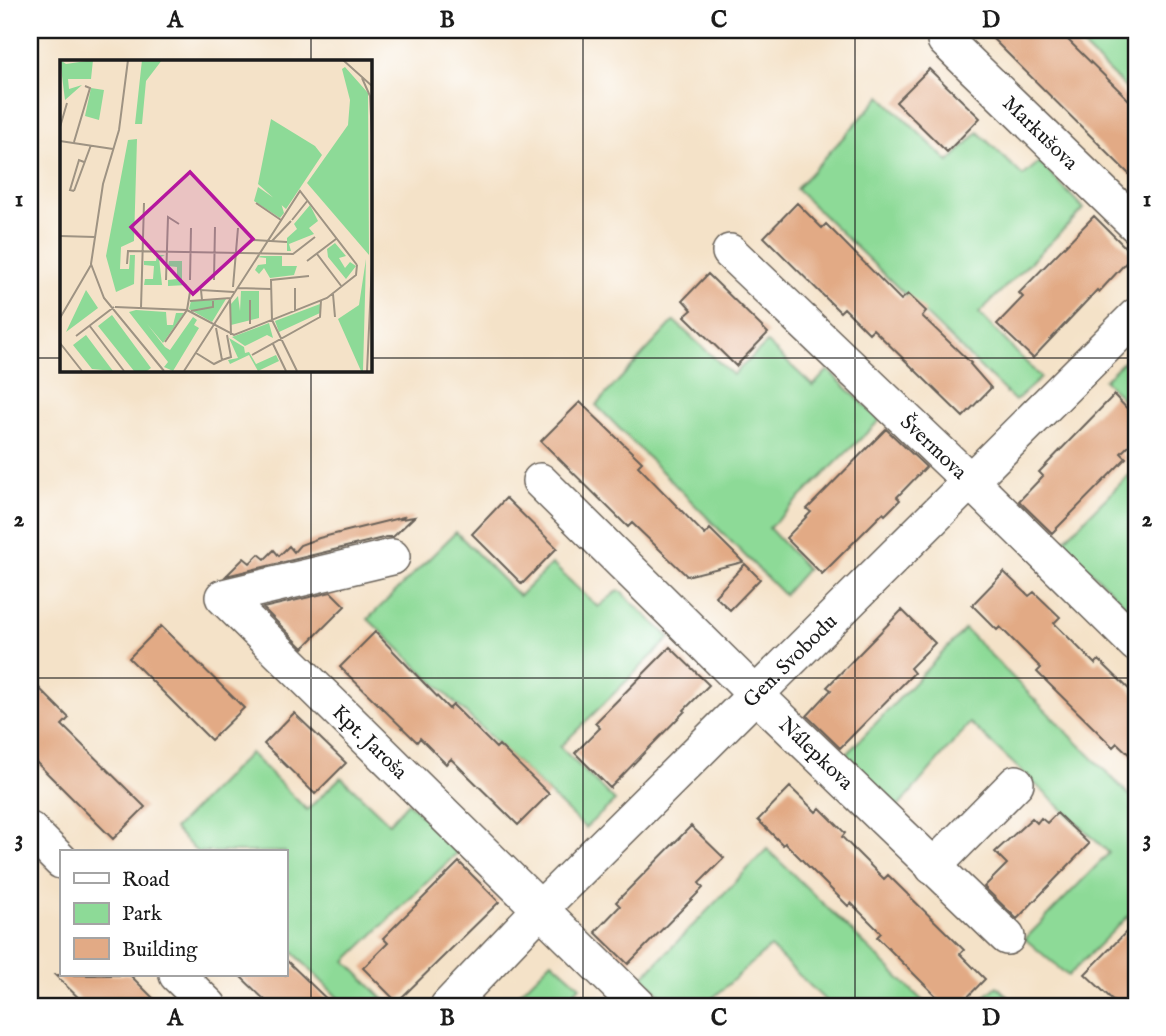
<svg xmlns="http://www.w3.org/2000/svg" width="1166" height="1036" font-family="'IM FELL English',serif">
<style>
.green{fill:#8dda97;stroke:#547b5a;stroke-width:2}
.building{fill:#e2aa85}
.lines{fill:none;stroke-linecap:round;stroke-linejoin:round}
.minor-casing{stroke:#686158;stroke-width:38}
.minor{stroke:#fff;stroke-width:35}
.grid{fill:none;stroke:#1c1c1c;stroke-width:2;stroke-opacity:0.55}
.labels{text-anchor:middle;stroke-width:6;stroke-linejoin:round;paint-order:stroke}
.street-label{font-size:21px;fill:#1c1c1c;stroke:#fff}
.inset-road{fill:none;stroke:#9e9383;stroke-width:2}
.view{fill:#b5179e;fill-opacity:0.15;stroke:#b5179e;stroke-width:3.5}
.inset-edge{fill:none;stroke:#1c1c1c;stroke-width:3.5}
.neatline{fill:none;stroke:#1c1c1c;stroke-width:2.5}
.grid-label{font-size:23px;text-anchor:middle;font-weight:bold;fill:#1c1c1c}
</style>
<rect width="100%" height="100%" fill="#fff"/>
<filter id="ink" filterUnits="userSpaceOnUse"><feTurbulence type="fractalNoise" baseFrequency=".0143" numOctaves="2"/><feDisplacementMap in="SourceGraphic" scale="14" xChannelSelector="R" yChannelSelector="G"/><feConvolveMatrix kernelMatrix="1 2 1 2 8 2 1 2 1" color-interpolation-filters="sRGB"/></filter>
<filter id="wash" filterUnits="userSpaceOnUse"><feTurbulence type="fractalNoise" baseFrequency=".00686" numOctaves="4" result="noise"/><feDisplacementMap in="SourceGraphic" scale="28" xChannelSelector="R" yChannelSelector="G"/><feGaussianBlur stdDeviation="1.57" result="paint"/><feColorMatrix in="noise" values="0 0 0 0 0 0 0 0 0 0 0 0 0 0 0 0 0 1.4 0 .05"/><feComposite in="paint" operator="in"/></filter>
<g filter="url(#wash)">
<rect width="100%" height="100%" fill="#f4e2c8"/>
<path class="green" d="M1066 30H1136V98Z
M881 96 949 162 978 132 1023 176 1039 162 1084 209 979 313 1041 378 1015 401 796 189Z
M674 321 733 375 767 343 813 386 828 370 880 420 769 528 807 569 784 595 596 405Z
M1136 350V412L1104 380Z
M1136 468V616L1062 542Z
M456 532 519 596 552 564 598 607 619 590 670 638 560 747 615 801 585 828 368 619Z
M965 629 1136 802V908L1068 976 1025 939 1109 853 970 723 894 812 839 762Z
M250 753 307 810 341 777 389 823 408 802 458 852 346 961 390 1006H346L285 944V852H197L174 829Z
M767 849 928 1006H831L770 947 704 1006H672L643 977Z
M552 961 580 986 562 1006H507Z
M997 986 1017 1006H974Z"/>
<g id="blocks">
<path class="building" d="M984 30H1058L1136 107V181Z
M929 69 980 118 947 152 896 102Z
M797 203 822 228 826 224 901 300 908 294 926 311 922 316 971 363 970 364 991 388 963 417 873 329 869 333 844 308 840 312 764 237Z
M1094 216 1133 255 1099 292 1097 290 1082 306 1033 358 997 324 1023 297 1019 293Z
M708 274 768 333 736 366 685 316 692 310 683 300Z
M1114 395 1136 418V438L1121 453 1126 458 1052 533 1019 501 1043 476 1039 472Z
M580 402 642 462 638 466 705 535 710 529 743 562 687 576 632 523 628 527 541 441Z
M886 429 926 467 897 497 900 500 885 515 883 513 822 574 786 538 811 512 807 509Z
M506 498 557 548 522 584 472 534Z
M403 517 401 519 414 517 393 537H387L226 576 244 558 250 563 259 554 265 559 274 550 279 556 289 546 294 552 300 545 319 538Z
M745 564 760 579 730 610 715 596Z
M1004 572 1029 596 1034 592 1060 617 1054 623 1095 664 1099 660 1136 696V761L1117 743 1113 747 1037 672 1041 668 1000 627 997 630 972 605Z
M331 592 345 606 303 648 263 608Z
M902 610 935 643 910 668 914 673 840 748 807 716 831 690 827 687Z
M161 626 244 708 211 740 129 658Z
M375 632 449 709 453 705 496 748 499 745 549 794 518 825 451 759 446 764 420 738 417 742 340 667Z
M670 647 709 685 684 710 685 711 610 788 575 753 600 728 595 723Z
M30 679 69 718 62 725 145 807 113 839 30 756Z
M294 713 346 763 315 794 264 744Z
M790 787 816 812 820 808 845 833 842 837 884 879 888 875 964 950 960 954 985 979 959 1006H946L877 937 881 933 851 903 848 906 785 843 783 845 758 820Z
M1057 813 1089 844 1017 919 984 887 1007 864 995 852 1032 818 1037 823 1041 818 1047 823Z
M691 826 724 858 699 883 703 888 628 964 595 932 620 906 616 902Z
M459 862 499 902 397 1002 363 968 388 943 383 938Z
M1136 922V1006H1119L1085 974Z
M285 959 312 985 334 1006H271L239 975H285Z
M55 975H130L161 1006H87Z"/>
</g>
</g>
<g filter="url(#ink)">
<use href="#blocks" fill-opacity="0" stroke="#686158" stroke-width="2"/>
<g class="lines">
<g class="minor-casing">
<g id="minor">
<path id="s1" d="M945 40 1136 225"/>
<path id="s2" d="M730 252 970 481 1136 644"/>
<path id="s3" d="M540 481 755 694 1007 937"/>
<path id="s4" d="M392 557 223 597 639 1006"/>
<path d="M30 830 61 861"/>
<path d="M933 867 1016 783"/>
<path d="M177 975 209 1006"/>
<path id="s5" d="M448 1006 551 898 1136 316"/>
</g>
</g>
<use href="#minor" class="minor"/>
</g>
</g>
<path class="grid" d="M311 30V61M583 30V1006M855 30V1006M30 358H61M369 358H1136M311 369V1006M30 678H1136"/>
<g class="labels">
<g class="street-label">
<text dy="7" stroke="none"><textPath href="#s1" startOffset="133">Markušova</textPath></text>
<text dy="7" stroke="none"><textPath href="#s2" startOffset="282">Švermova</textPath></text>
<text dy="7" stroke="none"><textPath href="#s5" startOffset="486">Gen. Svobodu</textPath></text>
<text dy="7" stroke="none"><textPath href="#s4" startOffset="380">Kpt. Jaroša</textPath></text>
<text dy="7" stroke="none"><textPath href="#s3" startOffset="388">Nálepkova</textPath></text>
</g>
</g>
<g transform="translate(60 60)">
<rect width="312" height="312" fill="#f4e2c8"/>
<path d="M0 0 6 4 33 0 31 19H8L9 29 22 25 5 40ZM82 0H102L86 21 82 64H75ZM285 7 308 33 309 195 247 123 288 65 290 40 282 9ZM31 28 44 30 39 60 25 56ZM211 59 255 86 262 95 226 149 198 124ZM77 79 74 181 61 187 60 209H69L70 195H75L74 224 56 232 46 196 68 80ZM198 127 221 143 224 153 220 158 194 141ZM250 145 258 161 249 168 254 174 229 184 231 191H227V178L237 169 234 164ZM275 183 286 196 279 198 285 208 290 202 296 206 286 219 268 197 267 189ZM97 195H105L99 198 102 225H84L85 219H93L94 206 84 205V201H96ZM201 196H222V206H237L234 215 210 218 204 208 199 214 195 210 198 205 206 204V198L197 197ZM306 199 303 311H301L278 259 299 245ZM109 201H122V221L127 225 108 226V220L117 219V207L108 206ZM26 230 38 248 6 272ZM181 231H199V258L171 265V244L178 236 180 251ZM166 239 152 262 129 249 131 241ZM260 244V253L219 272 215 261ZM76 250 106 252 107 265H113L116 253H124L103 283 87 264 105 287 110 290 133 257 137 260 134 265 139 268 113 311 104 307 108 302 69 252ZM52 255 91 308 87 311H74L38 266ZM209 263 213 278 207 275 185 286 172 277ZM26 275 53 311 32 309 13 285ZM169 278 184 287 185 293 189 292 196 304 216 295 219 301 198 311 189 295 170 304 168 300 178 298Z" fill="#8dda97"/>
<path class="inset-road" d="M68 0 59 70 43 124 31 204 44 238 104 311M283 0 312 26M302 18 310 36 312 76M0 67 7 43M0 81 53 89M14 82 30 28 25 26M14 131 31 85M14 131 10 130 19 100 24 102M196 143 221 160M232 160 248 140M0 176 35 177M192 180 227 182M212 181 231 161M257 194 282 227M247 201 276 179M67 204 68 191 233 194 255 177M106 220 108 157 119 164M130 220 131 168M154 220 155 167M173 227 178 168M177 228 211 229M235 228V251M273 234 275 257M142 240 141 230 174 232M130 241 170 238 171 275M55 247 127 250 174 275 267 238 296 215 297 205M81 248 84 143M131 251 153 247V239M0 258 31 205M190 264V240M29 265 64 311M156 268 162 300 171 297 167 275M16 276 54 247M105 282 127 250 130 232M0 283 22 311M213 284 226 311M136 293 154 304 162 300M192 295 260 257 261 240M124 311 240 131 297 205M237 311 212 260 211 220 249 216M307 311 312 204"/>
<path class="view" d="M130 112 193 179 133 234 71 167Z"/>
<rect width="312" height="312" class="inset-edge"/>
</g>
<rect width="1166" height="1036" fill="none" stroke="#fff" stroke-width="77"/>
<rect x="60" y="850" width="228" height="126" fill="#ffffff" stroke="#a4a4a4" stroke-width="2"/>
<rect x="74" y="873" width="35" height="10" fill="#ffffff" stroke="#a4a4a4" stroke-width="2"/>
<text x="122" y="886" font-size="21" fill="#1c1c1c">Road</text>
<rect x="74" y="903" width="35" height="21" fill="#8dda97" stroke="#a4a4a4" stroke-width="2"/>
<text x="122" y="920" font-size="21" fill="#1c1c1c">Park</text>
<rect x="74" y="938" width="35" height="21" fill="#e2aa85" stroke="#a4a4a4" stroke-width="2"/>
<text x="122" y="956" font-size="21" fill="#1c1c1c">Building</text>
<rect x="38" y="38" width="1090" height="960" class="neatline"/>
<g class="grid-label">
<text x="175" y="27">A</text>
<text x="447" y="27">B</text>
<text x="719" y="27">C</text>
<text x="991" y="27">D</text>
<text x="19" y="206">1</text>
<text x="1147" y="206">1</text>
<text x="19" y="526">2</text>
<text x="1147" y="526">2</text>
<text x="19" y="846">3</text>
<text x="1147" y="846">3</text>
<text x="175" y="1025">A</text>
<text x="447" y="1025">B</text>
<text x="719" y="1025">C</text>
<text x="991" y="1025">D</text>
</g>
</svg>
